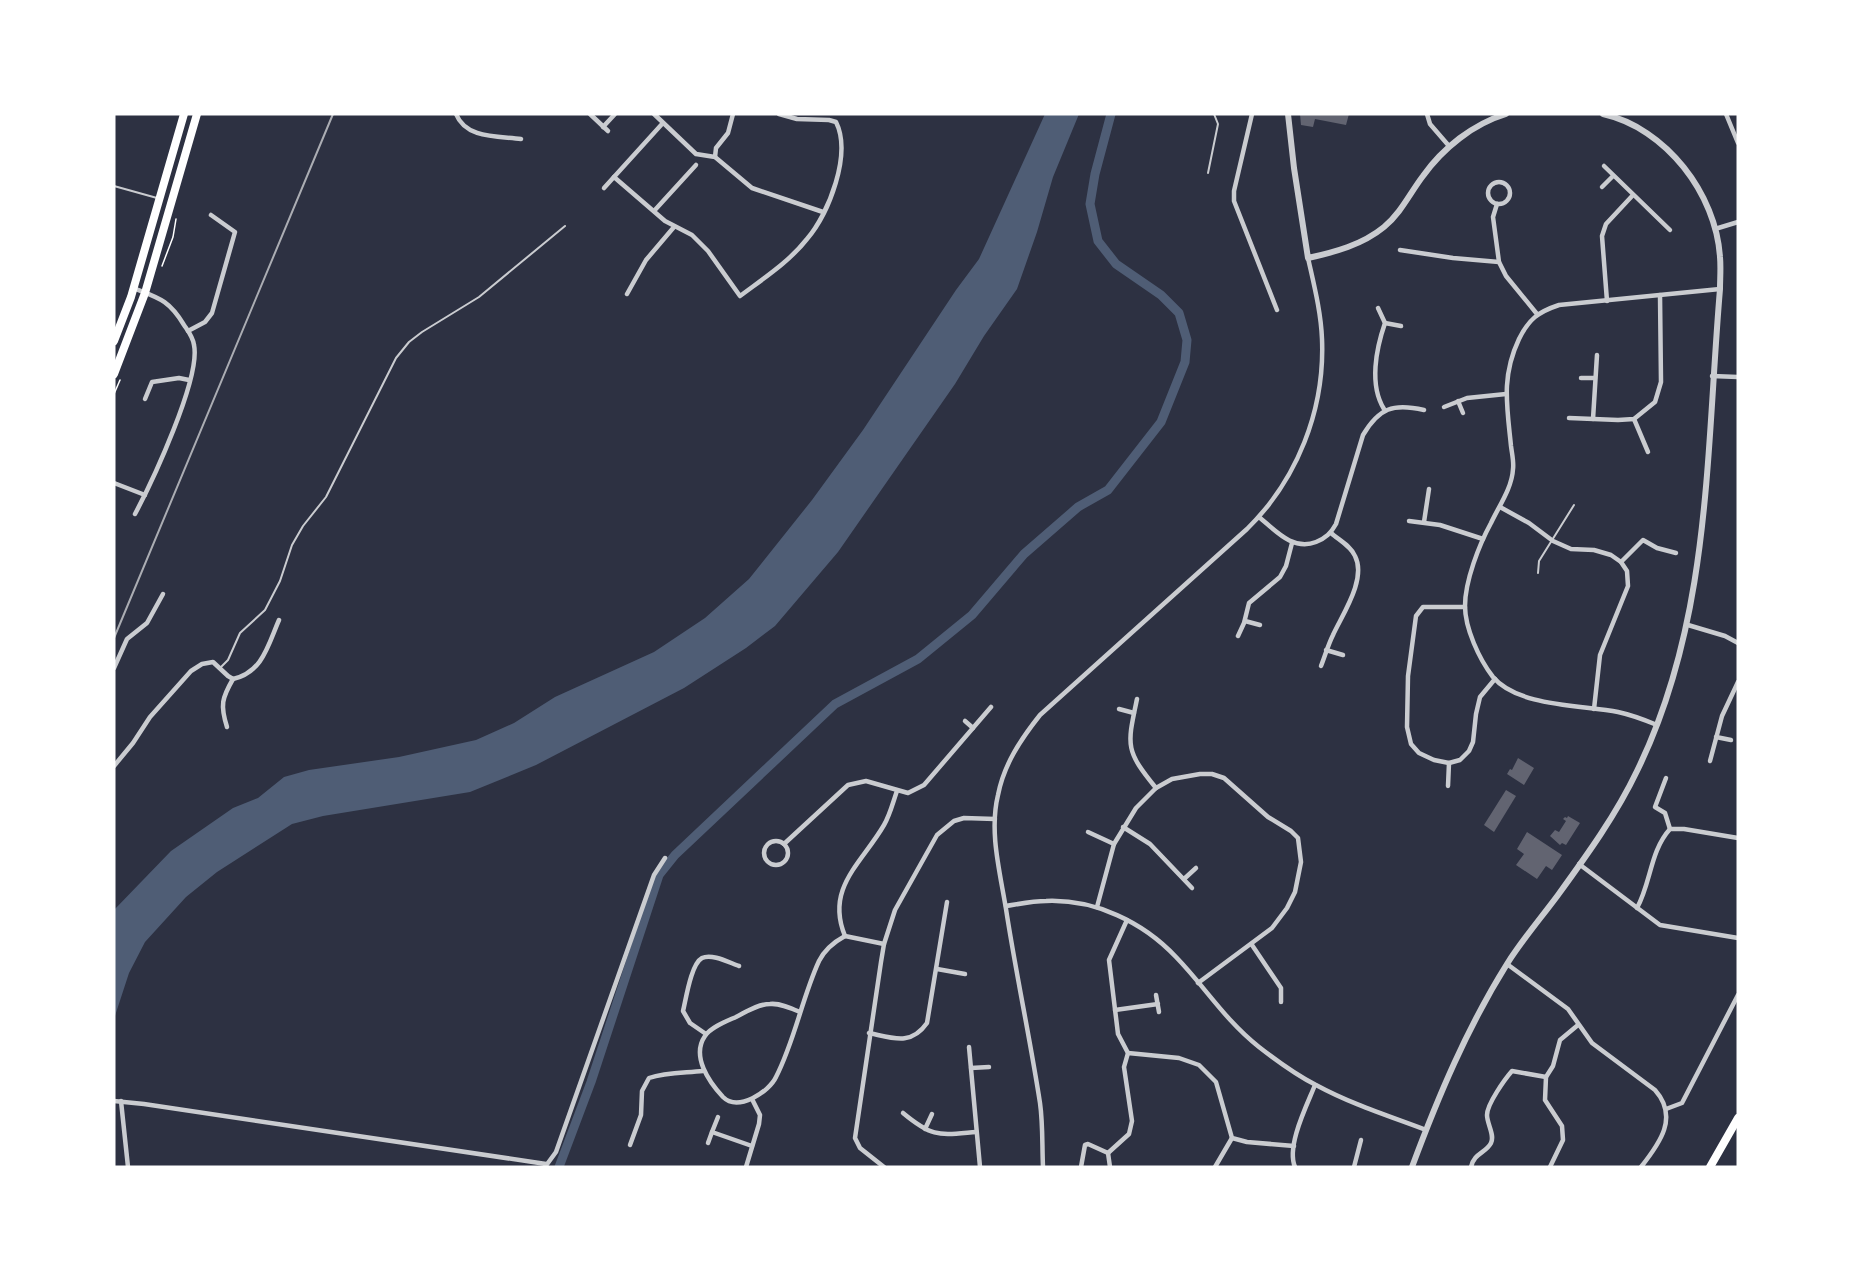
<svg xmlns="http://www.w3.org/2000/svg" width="1852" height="1281" font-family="Quicksand,sans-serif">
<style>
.water{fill:#4f5d75}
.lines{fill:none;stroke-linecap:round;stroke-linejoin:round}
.canal{stroke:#4f5d75;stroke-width:9}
.building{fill:#626471}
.path{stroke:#fff;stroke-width:1.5}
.service{stroke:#caccd0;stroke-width:2}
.minor{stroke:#caccd0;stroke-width:4.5}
.tertiary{stroke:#caccd0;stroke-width:6}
.primary{stroke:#fff;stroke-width:8}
.rail{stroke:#abadb3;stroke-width:2}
</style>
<rect width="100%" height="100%" fill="#2d3142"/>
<!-- water -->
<polygon class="water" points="1045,114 1079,114 1053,177 1037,232 1017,289 984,336 955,384 838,552 775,626 746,648 684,688 536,765 470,792 323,816 292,824 217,872 186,897 145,942 129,973 114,1019 114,910 171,851 233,808 258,798 284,777 309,770 399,757 476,740 514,723 555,697 654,652 705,618 749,579 812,500 863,430 956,290 979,259"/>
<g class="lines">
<!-- canal -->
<polyline class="canal" points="559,1167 591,1082 659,875 675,855 835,704 918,659 972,615 1024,554 1078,507 1108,490 1161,422 1185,362 1187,340 1179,313 1161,295 1116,264 1098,241 1090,204 1095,174 1111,114"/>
</g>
<!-- building -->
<g class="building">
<polygon points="1300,114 1349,114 1346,125 1315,119 1313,127 1301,125"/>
<polygon points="1518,758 1534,768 1524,785 1507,774 1510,769 1512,770"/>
<polygon points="1506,790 1516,796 1494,832 1484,825"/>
<polygon points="1568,816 1580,823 1566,845 1562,843 1560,845 1550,836 1555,830 1559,832 1566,821 1563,819 1565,817 1567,818"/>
<polygon points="1527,832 1562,855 1552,870 1546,866 1537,879 1516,865 1524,854 1517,849"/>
</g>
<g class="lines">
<!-- path -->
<g class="path">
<polyline points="162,266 173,237 176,219"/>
<polyline points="114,394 120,380"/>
</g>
<!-- service -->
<g class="service">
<polyline points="1208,173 1218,124 1214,114"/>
<polyline points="114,186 157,198"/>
<polyline points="1538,573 1539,561 1574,505"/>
<polyline points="220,668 228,660 240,633 265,610 280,581 292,545 303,526 326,497 396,358 409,342 422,332 479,297 565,226"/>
</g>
<!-- minor -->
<g class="minor">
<path d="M456,114C466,139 498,136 521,139"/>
<polyline points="590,114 608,131"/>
<polyline points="654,114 696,154 715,157 752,188 823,212"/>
<polyline points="1252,114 1234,191 1234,201 1277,310"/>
<polyline points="1427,114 1430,124 1449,146"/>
<polyline points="1726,114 1738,143"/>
<polyline points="603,127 615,114"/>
<polyline points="715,157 716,148 728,133 733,114"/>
<polyline points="1604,166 1670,230"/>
<path d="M614,177L665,221L692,235L708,251L740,296C764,278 789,262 807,239C829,213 852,154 836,122L829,120L797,119L779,114"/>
<circle cx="1499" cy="193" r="11"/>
<polyline points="1602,187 1613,176"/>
<polyline points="604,188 662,124"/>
<polyline points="1497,204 1493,217 1499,262 1506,276 1537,314"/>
<polyline points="654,211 696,165"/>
<polyline points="1715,229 1738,222"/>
<polyline points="1400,250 1453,258 1499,262"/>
<path d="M133,288C159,298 169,300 184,325C188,331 193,337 194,345C201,378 152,482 135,514"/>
<polyline points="627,294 646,260 674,227"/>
<polyline points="1607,301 1602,236 1606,224 1633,195"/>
<path d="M1378,308L1385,323C1376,349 1369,385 1384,409"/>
<polyline points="1385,323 1401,326"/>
<polyline points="188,331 205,322 212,313 235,232 211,215"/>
<polyline points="1712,376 1738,377"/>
<polyline points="1581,378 1595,378"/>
<polyline points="145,399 152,382 179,378 189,380"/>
<polyline points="1458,401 1463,413"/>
<polyline points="1444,407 1467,398 1506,394"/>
<polyline points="1569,418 1618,420 1634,419 1655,402 1661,382 1660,295"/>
<polyline points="1593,419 1597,355"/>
<polyline points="1634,419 1648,452"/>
<polyline points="114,483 145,495"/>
<polyline points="1500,507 1529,523 1553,541 1571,549 1594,550 1611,555 1621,562 1627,571 1628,586 1600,655 1594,709"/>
<path d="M1259,517C1276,531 1293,551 1316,542C1326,538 1331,533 1336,524L1363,435C1379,408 1393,403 1424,410"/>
<polyline points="1409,521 1440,525 1483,539"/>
<polyline points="1424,522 1429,489"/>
<polyline points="1621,562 1643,540 1657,548 1676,553"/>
<polyline points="1465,607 1423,607 1416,616 1408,676 1407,727 1411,744 1419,753 1434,760 1449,763 1460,760 1469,751 1473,742 1476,714 1480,697 1495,679"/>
<polyline points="1245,621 1260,625"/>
<polyline points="1688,625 1725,636 1738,643"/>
<polyline points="1238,636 1244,623 1249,603 1280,577 1286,566 1292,543"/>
<polyline points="1326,650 1343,655"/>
<path d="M1321,666C1325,656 1328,645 1333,635C1342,615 1367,579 1355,556C1351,546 1339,540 1331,533"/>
<polyline points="114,668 127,639 147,623 163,594"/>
<path d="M1137,699C1127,746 1125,750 1156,788"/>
<polyline points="1119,709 1134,713"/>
<polyline points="965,721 973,728"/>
<path d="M1657,725C1645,720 1632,715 1618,712C1583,705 1518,707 1493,677C1479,659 1465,628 1465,606C1465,581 1479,545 1491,523C1499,506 1512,488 1513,469C1514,462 1512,454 1511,446C1507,406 1501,377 1519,339C1529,319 1538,312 1559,305L1720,289"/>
<path d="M227,727C220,705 222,698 233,679"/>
<polyline points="1716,737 1731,740"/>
<polyline points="1710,761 1722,716 1738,682"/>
<path d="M114,766L133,743L150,717L191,671L202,664L213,662L228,676L233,679C263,672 268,645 279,620"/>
<polyline points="1666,778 1655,807 1665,813 1670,829"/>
<polyline points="1448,786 1449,763"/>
<polyline points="1123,827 1150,844 1192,888"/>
<polyline points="1088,832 1114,844"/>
<circle cx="776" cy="853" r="12"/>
<polyline points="784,844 848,785 866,781 908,793 924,785 991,707"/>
<polyline points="1579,864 1660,925 1738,938"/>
<polyline points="1184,879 1196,868"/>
<path d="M1006,906C1019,904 1033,901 1046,901C1095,899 1143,922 1176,957C1206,988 1224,1019 1259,1047C1277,1061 1296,1075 1316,1085C1351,1104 1389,1116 1426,1130"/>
<polyline points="1097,907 1114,844 1136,808 1156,788 1172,779 1200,774 1212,774 1224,778 1268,817 1291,831 1298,838 1301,862 1295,892 1287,908 1272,928 1198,983"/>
<path d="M1637,908C1651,883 1650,851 1670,829H1684L1738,838"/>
<path d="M845,936C825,888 862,863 884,825C890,815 893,802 897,791"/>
<polyline points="845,936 884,944"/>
<polyline points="1252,945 1281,988 1281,1002"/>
<path d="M1507,964L1568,1009L1592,1043L1655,1090C1679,1117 1660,1143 1641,1167"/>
<polyline points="937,969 965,974"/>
<polyline points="1156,995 1159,1012"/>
<polyline points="1115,1010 1158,1004"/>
<path d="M800,1012C791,1008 780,1003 770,1004C758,1004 746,1012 736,1017C727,1021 711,1027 705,1036C691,1056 709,1082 723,1097C738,1112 769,1092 776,1077C795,1040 802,998 819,961C825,949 834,942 845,936"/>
<path d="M869,1033C893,1038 911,1046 927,1023L947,902"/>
<path d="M706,1034L690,1023L683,1011C686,999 691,964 702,958C712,953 730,963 739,966"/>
<polyline points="969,1047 980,1167"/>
<polyline points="1128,1053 1179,1058 1199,1065 1216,1082 1232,1138 1247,1142 1294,1146"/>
<polyline points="971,1068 989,1067"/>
<polyline points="114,1101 144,1104 546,1164"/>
<polyline points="121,1101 128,1167"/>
<polyline points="1666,1109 1682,1103 1738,995"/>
<path d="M903,1113C933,1138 939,1135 976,1132"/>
<polyline points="718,1117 712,1132 752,1146"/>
<polyline points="925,1129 932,1114"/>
<polyline points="708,1143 712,1132"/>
<path d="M630,1145L641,1115L642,1091L649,1078C666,1072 685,1073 703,1071"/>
<polyline points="1108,1153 1129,1134 1132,1121 1124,1067 1128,1053 1118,1034 1109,960 1127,920"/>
<polyline points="1108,1153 1110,1167"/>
<polyline points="545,1167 556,1152 654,875 665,858"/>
<polyline points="746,1167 759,1124 760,1115 752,1099"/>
<polyline points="884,1167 860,1148 855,1138 881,962 884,944 895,910 937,835 954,821 964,818 995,819"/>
<path d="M1043,1167C1042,1146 1043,1124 1040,1103C1030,1038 1016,974 1006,909C1000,872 989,832 998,795C1004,764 1021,739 1040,715L1247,529C1297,480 1325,410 1322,339C1321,312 1314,285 1308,258"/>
<polyline points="1081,1167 1085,1145 1088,1144 1108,1153"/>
<polyline points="1215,1167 1232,1138"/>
<path d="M1295,1167C1286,1146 1307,1105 1315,1085"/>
<polyline points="1354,1167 1361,1140"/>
<path d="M1471,1167C1474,1153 1486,1153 1491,1143C1495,1135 1487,1124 1487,1115C1487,1104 1505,1079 1512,1071L1546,1077"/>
<polyline points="1550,1167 1563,1140 1562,1126 1545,1100 1546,1077 1553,1066 1560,1040 1578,1025"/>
</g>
<!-- tertiary -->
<g class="tertiary">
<path d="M1288,114L1294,168L1308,258C1335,252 1362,245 1384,227C1401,213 1410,193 1423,176C1443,148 1473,124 1506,114"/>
<path d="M1412,1167C1438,1097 1467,1028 1507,964C1522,940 1541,918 1558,895C1587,855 1616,815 1637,771C1711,620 1706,453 1720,289C1720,279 1721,268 1720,257C1716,194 1666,128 1603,114"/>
</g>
<!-- primary -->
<g class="primary">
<polyline points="114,341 131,297 184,114"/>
<polyline points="114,374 145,293 197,114"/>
<polyline points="1710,1167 1738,1118"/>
</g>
<!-- rail -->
<polyline class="rail" points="114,638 333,114"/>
</g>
<!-- border -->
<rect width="1852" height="1281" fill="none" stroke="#ffffff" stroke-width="231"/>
</svg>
